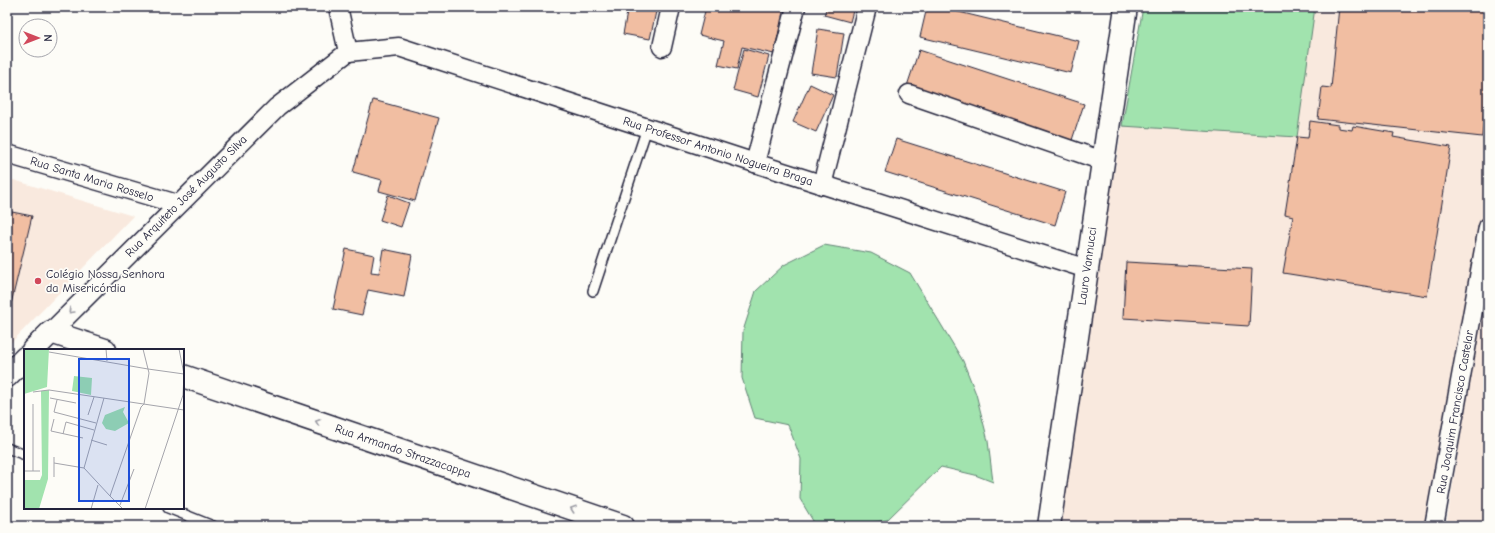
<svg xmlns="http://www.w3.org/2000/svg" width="1495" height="533" font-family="'Comic Neue',sans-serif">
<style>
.built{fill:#f9e9de}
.green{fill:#a1e3ae;stroke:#628274}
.building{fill:#f1bea2;stroke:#22223b}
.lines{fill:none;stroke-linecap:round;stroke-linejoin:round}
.lane-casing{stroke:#22223b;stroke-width:12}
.street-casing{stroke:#22223b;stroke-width:21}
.secondary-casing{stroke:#22223b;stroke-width:25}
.lane{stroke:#fdfcf7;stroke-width:9}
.street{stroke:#fdfcf7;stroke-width:18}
.secondary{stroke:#fdfcf7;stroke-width:22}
.oneway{stroke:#9a9aa2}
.poi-dot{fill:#d1495b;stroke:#fdfcf7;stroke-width:1.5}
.labels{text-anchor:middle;stroke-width:3.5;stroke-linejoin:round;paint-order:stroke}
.street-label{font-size:12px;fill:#22223b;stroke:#fdfcf7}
.poi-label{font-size:12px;fill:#22223b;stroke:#fdfcf7;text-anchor:start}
.inset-road{fill:none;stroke:#a5a5ac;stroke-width:1}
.view{fill:#1d4ed8;fill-opacity:0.15;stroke:#1d4ed8;stroke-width:2}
.inset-edge{fill:none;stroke:#22223b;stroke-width:2}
</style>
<rect width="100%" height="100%" fill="#fdfcf7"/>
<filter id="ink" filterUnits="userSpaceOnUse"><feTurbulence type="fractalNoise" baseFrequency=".025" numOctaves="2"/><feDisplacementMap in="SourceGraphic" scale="8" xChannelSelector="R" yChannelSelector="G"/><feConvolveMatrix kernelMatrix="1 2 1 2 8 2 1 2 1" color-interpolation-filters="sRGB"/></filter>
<g filter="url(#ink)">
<!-- built -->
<g class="built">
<polygon points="1143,7 1488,7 1488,279 1480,280 1434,526 1053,526"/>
<polygon points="7,178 133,216 7,347"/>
<polygon points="1488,306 1488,526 1446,526 1482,307"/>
</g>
<!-- green -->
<g class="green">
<polygon points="1143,7 1315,7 1297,137 1122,126"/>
<polygon points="824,245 871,253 910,273 963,361 976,394 988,441 993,482 975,475 941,467 887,520 854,526 816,526 800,499 801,459 788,425 755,418 742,378 743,331 756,291 784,265"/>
</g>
<!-- building -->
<g class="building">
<polygon points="628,7 657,7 650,39 623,34"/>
<polygon points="706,7 784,7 774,54 742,47 737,69 718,65 724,41 699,35"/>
<polygon points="827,7 854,7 850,22 824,15"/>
<polygon points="927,7 938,7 1079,41 1071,73 920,37"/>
<polygon points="1337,7 1488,7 1488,76 1482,137 1318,119 1322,87 1331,88 1339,7"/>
<polygon points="818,29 844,33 837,77 811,73"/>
<polygon points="744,49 769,56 758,97 733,90"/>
<polygon points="919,50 1084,104 1071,143 906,89"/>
<polygon points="810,84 833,95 816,132 793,122"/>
<polygon points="373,100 439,118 415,201 379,191 382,180 353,172"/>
<polygon points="1310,121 1338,125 1338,128 1352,130 1353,126 1394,133 1393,137 1451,147 1427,296 1283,273 1293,216 1285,214 1297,137 1308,138"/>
<polygon points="896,139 1065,192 1055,225 885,172"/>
<polygon points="388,195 409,203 401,227 380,220"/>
<polygon points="7,211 32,216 11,304 7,304"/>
<polygon points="346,249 374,255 371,272 379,273 383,249 412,255 404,297 368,290 362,315 333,309"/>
<polygon points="1126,262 1252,269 1249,326 1123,318"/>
</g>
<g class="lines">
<defs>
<g id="lane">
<polyline points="593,291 647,128"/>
<polyline points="7,448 25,455"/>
<polyline points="168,508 213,526"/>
</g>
<g id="street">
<polyline points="338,7 348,52"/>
<polyline points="662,47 671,7"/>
<polyline points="348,52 399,47 755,163 1087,269"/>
<polyline points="909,94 1103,161"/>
<polyline points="7,154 177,204"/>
<polyline points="755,163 796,7"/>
<polyline points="822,185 867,7"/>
<polyline points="51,332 277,107 348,52"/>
<polyline points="1434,526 1488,227"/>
</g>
<g id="secondary">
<polyline points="33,350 51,332 105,350"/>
<polyline points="7,376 25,358"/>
<polyline points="183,376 623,526"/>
<polyline points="1049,526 1126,7"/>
</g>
</defs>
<!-- lane casing -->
<use href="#lane" class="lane-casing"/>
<!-- street casing -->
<use href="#street" class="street-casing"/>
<!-- secondary casing -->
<use href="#secondary" class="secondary-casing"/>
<!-- lane -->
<use href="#lane" class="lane"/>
<!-- street -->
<use href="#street" class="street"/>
<!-- secondary -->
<use href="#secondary" class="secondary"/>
</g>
<!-- one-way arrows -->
<defs><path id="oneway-chevron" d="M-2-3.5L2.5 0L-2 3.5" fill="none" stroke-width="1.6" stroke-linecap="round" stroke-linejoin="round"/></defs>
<g class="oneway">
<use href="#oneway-chevron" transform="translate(71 311) rotate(135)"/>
<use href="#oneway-chevron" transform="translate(318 422) rotate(-161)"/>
<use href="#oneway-chevron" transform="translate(573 509) rotate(-161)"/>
</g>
</g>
<!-- markers -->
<circle class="poi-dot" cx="38" cy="281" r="4"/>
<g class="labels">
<!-- street labels -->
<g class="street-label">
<text transform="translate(718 151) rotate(18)" y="4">Rua Professor Antonio Nogueira Braga</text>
<text transform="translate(92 179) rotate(17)" y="4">Rua Santa Maria Rosselo</text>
<text transform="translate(186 196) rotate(-45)" y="4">Rua Arquiteto José Augusto Silva</text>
<text transform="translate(1087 266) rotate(-82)" y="4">Lauro Vannucci</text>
<text transform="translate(1455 412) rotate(-80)" y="4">Rua Joaquim Francisco Castelar</text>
<text transform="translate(403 451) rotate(19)" y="4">Rua Armando Strazzacappa</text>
</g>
<!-- poi labels -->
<g class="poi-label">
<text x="46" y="278">Colégio Nossa Senhora<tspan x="46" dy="14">da Misericórdia</tspan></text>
</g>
</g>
<!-- overview -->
<g transform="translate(24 349)">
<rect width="160" height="160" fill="#fdfcf7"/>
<path d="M0,0H25L23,38L0,45ZM50,27L68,29L67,46L48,42ZM25,41L24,130L15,160H0V131H16L18,126L17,42ZM101,58L99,63L105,74L91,82L82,80L78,74L81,66Z" fill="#a1e3ae"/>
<path class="inset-road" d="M82,0L83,12M25,3L124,20M124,20L160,25M9,43L25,41L160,61M26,49L52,54M33,51L30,63L72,74M64,66L70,48M30,70L27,82L59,89M39,85L42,73L70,81M67,91L83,96M30,108V128M30,114L60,119M60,119L80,49M60,119L86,147M0,122H16M9,122V55M96,156L110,120M67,160L74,136M99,160L86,147L117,58L120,55L125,24L119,0M121,160L159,46L160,25L155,0"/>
<path class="view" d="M55,10H105V152H55Z"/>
<rect width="160" height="160" class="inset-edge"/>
</g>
<!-- margin -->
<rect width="1495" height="533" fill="none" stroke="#fdfcf7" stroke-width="24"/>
<rect x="12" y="12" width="1471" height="509" fill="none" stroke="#22223b" stroke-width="1.5" filter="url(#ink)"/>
<!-- north arrow -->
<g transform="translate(38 38) rotate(90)"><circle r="19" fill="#fdfcf7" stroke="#a5a5ac"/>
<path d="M0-3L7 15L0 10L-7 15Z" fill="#d1495b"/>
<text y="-6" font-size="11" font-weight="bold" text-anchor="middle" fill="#22223b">N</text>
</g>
</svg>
